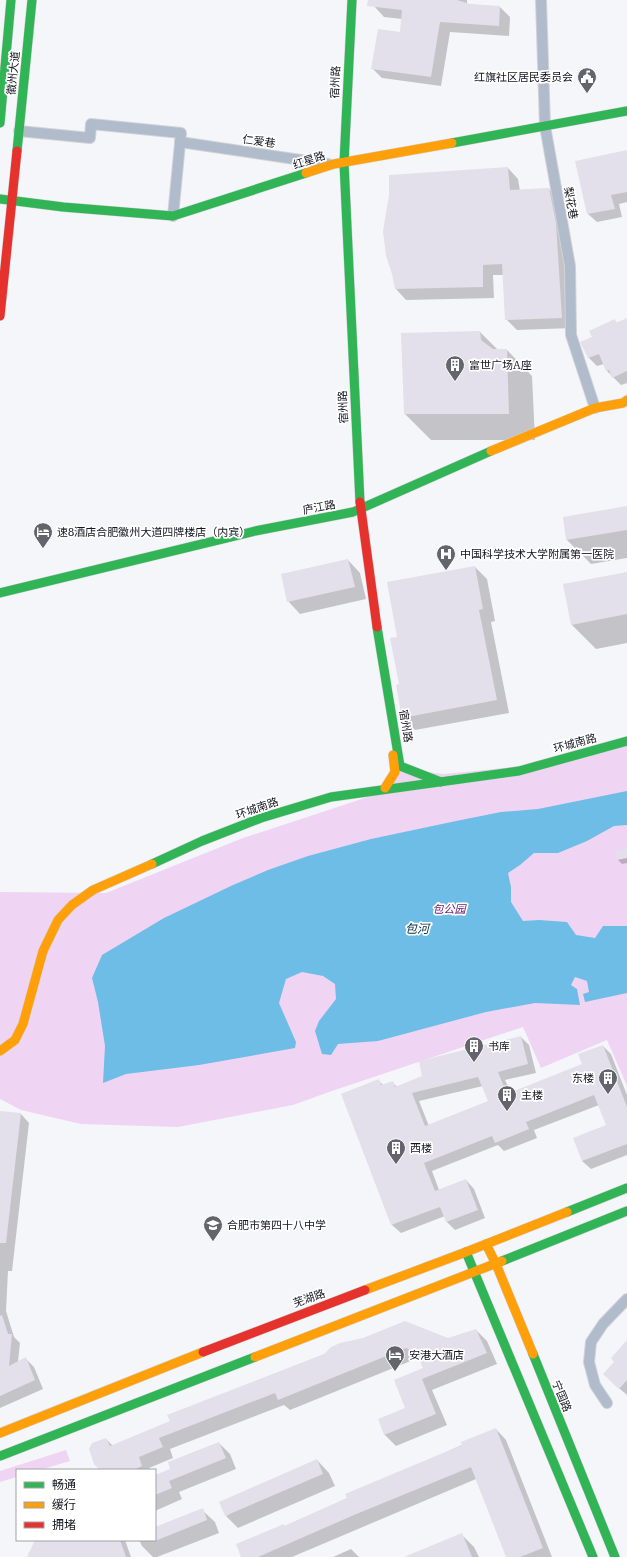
<svg xmlns="http://www.w3.org/2000/svg" width="627" height="1557" font-family="'Roboto Serif','Noto Sans SC',serif">
<style>
.green{fill:#f0d4f4}
.water{fill:#6ebde6}
.shadow{fill:#0003;fill-rule:evenodd}
.building{fill:#e3dfeb;fill-rule:evenodd}
.lines{fill:none;stroke-linecap:round;stroke-linejoin:round}
.street-casing{stroke:#d2d3d6;stroke-width:12}
.fast-casing{stroke:#d2d3d6;stroke-width:10}
.slow-casing{stroke:#d2d3d6;stroke-width:10}
.jam-casing{stroke:#d2d3d6;stroke-width:10}
.street{stroke:#b0bbcb;stroke-width:10}
.fast{stroke:#30b455;stroke-width:9}
.slow{stroke:#ff9f0a;stroke-width:9}
.jam{stroke:#e5322d;stroke-width:9}
.labels{text-anchor:middle;stroke-width:3.5;stroke-linejoin:round;paint-order:stroke}
.street-label{font-size:11px;fill:#14151f;stroke:#fff}
.poi-label{font-size:11px;fill:#14151f;stroke:#fff;text-anchor:start}
.park-label{font-size:11px;font-style:italic;fill:#6c1873;stroke:#fff}
.water-label{font-size:12px;font-style:italic;fill:#003047;stroke:#fff}
</style>
<rect width="100%" height="100%" fill="#f5f6fa"/>
<!-- green -->
<g class="green">
<polygon points="627,744 627,1086 607,1040 541,1068 523,1027 329,1092 293,1105 178,1127 81,1124 21,1110 0,1099 0,892 106,893 243,838 380,793 401,769 444,774 526,766"/>
<polygon points="66,1450 70,1461 40,1470 17,1470 17,1477 0,1482 0,1471"/>
</g>
<!-- water -->
<polygon class="water" points="627,791 627,825 614,826 587,841 558,853 534,853 520,865 508,873 511,887 511,902 523,921 539,920 567,922 576,935 595,938 603,926 627,926 627,993 585,1002 583,994 589,992 587,981 575,977 571,985 577,989 580,1005 535,1003 486,1012 378,1041 338,1044 331,1055 322,1054 315,1031 319,1021 336,999 335,984 323,976 302,972 286,979 279,1003 296,1042 295,1048 199,1065 126,1074 103,1083 105,1046 98,1002 92,978 102,955 164,918 233,885 268,870 308,856 371,839 456,821 501,812 538,809"/>
<!-- shadow -->
<g class="shadow">
<polygon points="374,0 467,0 467,4 500,7 510,17 509,36 450,32 441,86 382,78 372,68 401,33 402,19 384,17 374,6"/>
<polygon points="627,151 627,202 619,204 622,217 597,222 588,214 576,162"/>
<polygon points="508,168 518,179 520,191 549,189 560,200 573,328 517,330 506,319 504,275 493,275 494,298 406,300 396,289"/>
<polygon points="627,319 627,383 621,385 607,371 604,364 597,366 589,358 593,337 614,320 617,323"/>
<polygon points="480,332 498,350 507,350 532,376 535,440 431,440 405,414"/>
<polygon points="627,507 627,558 591,564 567,540 564,518"/>
<polygon points="348,560 360,573 366,599 300,614 288,601"/>
<polygon points="475,567 487,579 495,621 491,622 509,713 415,730 403,718 398,638"/>
<polygon points="627,573 627,643 596,649 572,625 564,585"/>
<polygon points="627,849 627,863 622,864 618,860 616,852"/>
<path d="M521,1037L529,1045L536,1073L505,1080L511,1093L583,1065L603,1046L611,1054L627,1095V1155L591,1169L582,1161L607,1126L599,1105L534,1130L537,1138L504,1151L498,1145L432,1171L439,1190L466,1180L474,1189L485,1218L455,1230L446,1221L445,1216L401,1233L392,1225L342,1094L378,1080L383,1085L392,1082L397,1087ZM483,1086L489,1102L429,1126L419,1101Z"/>
<polygon points="0,1112 21,1114 29,1123 12,1271 8,1271 6,1311 14,1337 20,1343 18,1362 25,1358 34,1367 43,1389 0,1408"/>
<polygon points="476,1330 487,1341 497,1364 432,1390 447,1425 396,1446 385,1435 379,1420 406,1408 424,1369 420,1359 418,1358 290,1410 284,1405 170,1449 173,1458 149,1468 150,1470 101,1470 106,1439 113,1446 325,1355 448,1339"/>
<polygon points="627,1342 627,1395 613,1383 616,1362"/>
<polygon points="496,1429 506,1440 552,1557 507,1557 476,1479 292,1557 242,1557 285,1527"/>
<polygon points="219,1443 230,1454 236,1469 179,1492 182,1499 155,1511 155,1476 172,1469"/>
<polygon points="317,1460 329,1473 335,1486 238,1528 226,1516"/>
<polygon points="202,1510 215,1522 219,1533 157,1557 153,1557 142,1546 139,1540 155,1540 155,1528"/>
<polygon points="462,1535 474,1547 479,1557 406,1557"/>
<polygon points="36,1540 125,1540 131,1557 29,1557"/>
<polygon points="351,1549 359,1557 333,1557"/>
</g>
<!-- building -->
<g class="building">
<polygon points="368,0 457,0 470,4 500,6 499,26 440,22 431,77 371,69 378,29 400,32 402,10 367,6"/>
<polygon points="627,150 627,192 611,195 615,209 587,214 575,161"/>
<polygon points="508,167 510,190 549,188 556,223 562,318 505,320 502,264 483,265 483,287 395,289 392,274 386,256 383,231 389,195 389,175"/>
<polygon points="627,318 627,371 612,378 609,370 606,371 599,354 588,358 580,342 592,337 589,331 615,319 616,323"/>
<polygon points="480,331 481,340 493,349 507,349 509,414 404,414 401,333"/>
<polygon points="627,506 627,530 566,540 563,517"/>
<polygon points="348,559 355,587 287,602 281,574"/>
<polygon points="475,566 483,609 479,610 497,700 402,718 396,685 399,684 390,638 397,637 387,582"/>
<polygon points="627,572 627,614 571,625 563,584"/>
<polygon points="627,848 627,858 617,860 615,851"/>
<path d="M521,1036L528,1064L498,1072L507,1094L582,1064L578,1054L603,1045L627,1107V1144L582,1161L573,1138L606,1125L594,1095L526,1122L529,1129L495,1143L492,1136L424,1163L435,1191L466,1179L478,1210L446,1222L440,1207L391,1225L341,1094L379,1079L381,1085L393,1081L395,1087L422,1076L419,1061ZM478,1077L488,1101L425,1126L412,1093Z"/>
<polygon points="0,1111 21,1113 6,1243 0,1243"/>
<polygon points="2,1315 8,1334 12,1334 9,1366 26,1357 35,1380 0,1396 0,1316"/>
<polygon points="405,1321 448,1338 476,1329 487,1353 422,1379 436,1414 384,1435 378,1419 405,1408 394,1380 423,1368 416,1352 406,1348 278,1400 275,1393 159,1438 163,1447 139,1457 142,1466 133,1470 100,1470 94,1464 89,1449 92,1443 106,1438 110,1446 170,1421 167,1415 324,1354 331,1347 340,1343 363,1338"/>
<polygon points="627,1340 627,1380 619,1389 603,1374 614,1362 611,1358"/>
<polygon points="496,1428 543,1548 520,1557 506,1557 471,1467 354,1515 258,1557 241,1557 236,1544 284,1524 284,1526 347,1498 345,1494 462,1445 461,1442"/>
<polygon points="219,1442 226,1458 169,1481 172,1488 155,1495 155,1475 170,1469 168,1462"/>
<polygon points="317,1459 323,1474 225,1516 219,1502"/>
<polygon points="203,1508 207,1520 155,1541 155,1527"/>
<polygon points="462,1533 472,1557 404,1557"/>
<polygon points="35,1540 120,1540 126,1557 27,1557"/>
</g>
<g class="lines">
<defs>
<g id="street">
<polyline points="541,0 545,126 570,266 571,335 595,408"/>
<polyline points="19,131 90,138 91,124 181,133 173,216"/>
<polyline points="180,142 328,164"/>
<polyline points="607,1403 595,1385 589,1362 591,1342 603,1324 627,1299"/>
</g>
<g id="fast">
<polyline points="352,0 344,163 360,502"/>
<polyline points="0,123 11,0"/>
<polyline points="452,143 627,111"/>
<polyline points="17,151 32,0"/>
<polyline points="0,199 63,207 173,216 306,173"/>
<polyline points="0,593 255,531 353,512 491,451"/>
<polyline points="377,627 400,766 441,782"/>
<polyline points="152,864 202,841 261,818 331,797 519,771 627,741"/>
<polyline points="567,1212 627,1188"/>
<polyline points="466,1252 593,1557"/>
<polyline points="502,1261 627,1211"/>
<polyline points="533,1354 615,1557"/>
<polyline points="0,1456 255,1357"/>
</g>
<g id="slow">
<polyline points="306,173 334,164 452,143"/>
<polyline points="491,451 595,408 623,403 627,400"/>
<polyline points="385,788 395,772 393,755"/>
<polyline points="0,1051 15,1040 23,1024 43,951 58,920 72,905 93,890 152,864"/>
<polyline points="486,1244 496,1264 533,1354"/>
<polyline points="365,1290 466,1252 567,1212"/>
<polyline points="255,1357 502,1261"/>
<polyline points="0,1433 203,1352"/>
</g>
<g id="jam">
<polyline points="0,316 17,151"/>
<polyline points="360,502 377,627"/>
<polyline points="203,1352 365,1290"/>
</g>
</defs>
<!-- street casing -->
<use href="#street" class="street-casing"/>
<!-- fast casing -->
<use href="#fast" class="fast-casing"/>
<!-- slow casing -->
<use href="#slow" class="slow-casing"/>
<!-- jam casing -->
<use href="#jam" class="jam-casing"/>
<!-- street -->
<use href="#street" class="street"/>
<!-- fast -->
<use href="#fast" class="fast"/>
<!-- slow -->
<use href="#slow" class="slow"/>
<!-- jam -->
<use href="#jam" class="jam"/>
</g>
<!-- icons -->
<defs>
<symbol id="civic-pin" viewBox="-11 -11 22 30"><path d="M0 17L-7.5 6A9.5 9.5 0 1 1 7.5 6Z" fill="#63646c" stroke="#fff"/><path d="M-.6-6.5H3V-4.5H.6V-3L4-1V1h2V6H-6V1h2V-1L-.6-3ZM-1.2 2.5V6h2.4V2.5Z" fill="#fff"/></symbol>
<symbol id="building-pin" viewBox="-11 -11 22 30"><path d="M0 17L-7.5 6A9.5 9.5 0 1 1 7.5 6Z" fill="#63646c" stroke="#fff"/><path d="M-4-6H4V6H1V3H-1V6H-4ZM-2.5-4.3h1.7v1.8h-1.7ZM.8-4.3h1.7v1.8H.8ZM-2.5-1h1.7V.8h-1.7ZM.8-1h1.7V.8H.8Z" fill="#fff"/></symbol>
<symbol id="hotel-pin" viewBox="-11 -11 22 30"><path d="M0 17L-7.5 6A9.5 9.5 0 1 1 7.5 6Z" fill="#63646c" stroke="#fff"/><path d="M-6-4.5h1.5V1H6V5H4.5V3h-9V5H-6ZM-4 0a1.8 1.8 0 1 1 3.6 0ZM.5 0V-2.5h3Q6-2.5 6 0Z" fill="#fff"/></symbol>
<symbol id="hospital-pin" viewBox="-11 -11 22 30"><path d="M0 17L-7.5 6A9.5 9.5 0 1 1 7.5 6Z" fill="#63646c" stroke="#fff"/><path d="M-5-5h3v3.5h4V-5h3V5h-3V1.5h-4V5h-3Z" fill="#fff"/></symbol>
<symbol id="school-pin" viewBox="-11 -11 22 30"><path d="M0 17L-7.5 6A9.5 9.5 0 1 1 7.5 6Z" fill="#63646c" stroke="#fff"/><path d="M0-5L7-2L0 1L-7-2ZM-4 1L0 2.5L4 1V4Q0 6-4 4Z" fill="#fff"/></symbol>
</defs>
<g fill-rule="evenodd">
<use href="#civic-pin" x="576" y="66" width="22" height="30"/>
<use href="#building-pin" x="444" y="354" width="22" height="30"/>
<use href="#hotel-pin" x="32" y="521" width="22" height="30"/>
<use href="#hospital-pin" x="435" y="543" width="22" height="30"/>
<use href="#building-pin" x="463" y="1035" width="22" height="30"/>
<use href="#building-pin" x="597" y="1067" width="22" height="30"/>
<use href="#building-pin" x="496" y="1084" width="22" height="30"/>
<use href="#building-pin" x="385" y="1137" width="22" height="30"/>
<use href="#school-pin" x="202" y="1214" width="22" height="30"/>
<use href="#hotel-pin" x="384" y="1344" width="22" height="30"/>
</g>
<g class="labels">
<!-- street labels -->
<g class="street-label">
<text transform="translate(13 73) rotate(-84)" y="4">徽州大道</text>
<text transform="translate(335 82) rotate(-87)" y="4">宿州路</text>
<text transform="translate(259 141) rotate(8)" y="4">仁爱巷</text>
<text transform="translate(309 160) rotate(-18)" y="4">红星路</text>
<text transform="translate(571 203) rotate(80)" y="4">梨花巷</text>
<text transform="translate(343 407) rotate(-93)" y="4">宿州路</text>
<text transform="translate(319 507) rotate(-11)" y="4">庐江路</text>
<text transform="translate(406 726) rotate(81)" y="4">宿州路</text>
<text transform="translate(575 743) rotate(-15)" y="4">环城南路</text>
<text transform="translate(257 808) rotate(-19)" y="4">环城南路</text>
<text transform="translate(309 1298) rotate(-19)" y="4">芜湖路</text>
<text transform="translate(562 1396) rotate(68)" y="4">宁国路</text>
</g>
<!-- poi labels -->
<g class="poi-label">
<text x="573" y="81" text-anchor="end">红旗社区居民委员会</text>
<text x="469" y="369">富世广场A座</text>
<text x="57" y="536">速8酒店合肥徽州大道四牌楼店（内宾）</text>
<text x="460" y="558">中国科学技术大学附属第一医院</text>
<text x="488" y="1050">书库</text>
<text x="594" y="1082" text-anchor="end">东楼</text>
<text x="521" y="1099">主楼</text>
<text x="410" y="1152">西楼</text>
<text x="227" y="1229">合肥市第四十八中学</text>
<text x="409" y="1359">安港大酒店</text>
</g>
<!-- park labels -->
<g class="park-label">
<text x="449" y="913">包公园</text>
</g>
<!-- water labels -->
<g class="water-label">
<text x="417" y="933">包河</text>
</g>
</g>
<!-- legend -->
<rect x="16" y="1469" width="140" height="72" fill="#ffffff" stroke="#a1a1a5"/>
<rect x="24" y="1482" width="20" height="6" fill="#30b455" stroke="#a1a1a5"/>
<text x="52" y="1489" font-size="12" fill="#14151f">畅通</text>
<rect x="24" y="1502" width="20" height="6" fill="#ff9f0a" stroke="#a1a1a5"/>
<text x="52" y="1509" font-size="12" fill="#14151f">缓行</text>
<rect x="24" y="1522" width="20" height="6" fill="#e5322d" stroke="#a1a1a5"/>
<text x="52" y="1529" font-size="12" fill="#14151f">拥堵</text>
</svg>
